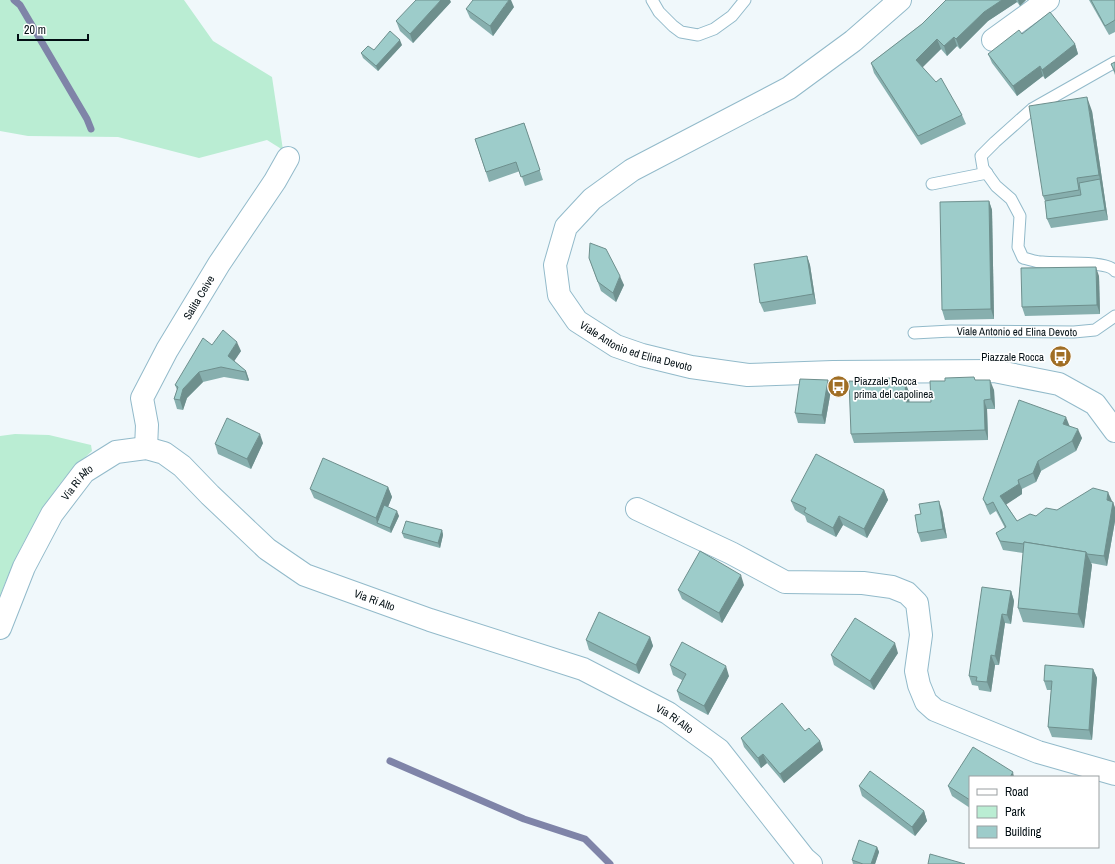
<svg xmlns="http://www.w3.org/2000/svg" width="1115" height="864" font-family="'Archivo Narrow',sans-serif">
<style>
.green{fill:#baedd3}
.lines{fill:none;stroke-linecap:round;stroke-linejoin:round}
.stream{stroke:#7f84a8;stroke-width:7}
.service-casing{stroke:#92baca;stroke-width:13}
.minor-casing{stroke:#92baca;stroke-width:24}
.tertiary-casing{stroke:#92baca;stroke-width:24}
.service{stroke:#fff;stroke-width:11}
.minor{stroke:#fff;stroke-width:22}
.tertiary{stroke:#fff;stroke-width:22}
.wall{fill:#87afae}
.shaded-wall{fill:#6e8f8d}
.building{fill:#9dccca;stroke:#6e8f8d}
.labels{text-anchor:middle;stroke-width:3.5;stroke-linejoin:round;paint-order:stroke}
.street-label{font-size:11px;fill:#020e13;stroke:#fff}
.poi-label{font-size:11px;fill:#020e13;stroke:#fff;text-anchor:end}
</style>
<rect width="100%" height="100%" fill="#f0f8fb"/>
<!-- green -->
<g class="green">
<polygon points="0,0 184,0 213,41 272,77 283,150 267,140 199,158 118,137 28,136 0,131"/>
<path d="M15,434L49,435L91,445L92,451C84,458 75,466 68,474C40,507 15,556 0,596V436Z"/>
</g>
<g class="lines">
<!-- stream -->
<g class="stream">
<polyline points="14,0 20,5 87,119 91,129"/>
<polyline points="390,761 524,819 585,839 610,864"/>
</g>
<defs>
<g id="service">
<polyline points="652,0 659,12 673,26 681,32 698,35 714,29 732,16 745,0"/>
<path d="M1115,62L1032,109L995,142L981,156L983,168L996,186L1011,199L1020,216L1018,247L1023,258C1029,259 1035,262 1042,262C1056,264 1107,260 1115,271"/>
<polyline points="932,184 987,173"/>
<path id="s1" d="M914,333L951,331L1074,332L1095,330L1115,316"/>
</g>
<g id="minor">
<polyline points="993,40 1048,0"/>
<path id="s2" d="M146,448L147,425L142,398L167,350L219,264L275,181L288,158"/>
<polyline points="637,509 731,553 785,582 863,583 892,587 907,593 917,603 921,635 916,671 919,685 926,702 935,710 1038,752 1115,774"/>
</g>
<g id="tertiary">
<path id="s3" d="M900,0L853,41L789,88L632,170L592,199L566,227L555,265L559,295L577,321L616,346L642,355L691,367L748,375L833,372L994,371L1059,384L1095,404L1115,431"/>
<path id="s4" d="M0,628L24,567L52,514L84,472L116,452L146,448L164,453L182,466L210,495L267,549L305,575L430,620L583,669L668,713L719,750L804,858L811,864"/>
</g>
</defs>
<!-- service casing -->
<use href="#service" class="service-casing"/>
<!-- minor casing -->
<use href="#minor" class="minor-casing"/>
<!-- tertiary casing -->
<use href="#tertiary" class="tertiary-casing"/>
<!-- service -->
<use href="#service" class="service"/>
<!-- minor -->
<use href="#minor" class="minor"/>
<!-- tertiary -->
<use href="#tertiary" class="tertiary"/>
</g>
<!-- wall -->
<g class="wall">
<polygon points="946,0 1026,0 1020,6 1017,2 988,21 960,49 957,46 947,56 941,49 922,67 962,115 966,124 921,145 874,73 871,63 922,24"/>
<polygon points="1089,0 1115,0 1115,32 1109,35"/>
<polygon points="451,2 413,43 400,31 396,21"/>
<polygon points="514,7 493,36 470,18 466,9"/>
<polygon points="1022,34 1075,44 1078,54 1045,79 1043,76 1017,96 992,63 988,54"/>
<polygon points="402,45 378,71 363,58 361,53"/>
<polygon points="1115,62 1115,75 1111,64"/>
<polygon points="1092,111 1108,220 1051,228 1047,219 1045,201 1043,196"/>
<polygon points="524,123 543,180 525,186 520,171 489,182 475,139"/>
<polygon points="989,201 992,210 994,319 945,320 942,310"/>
<polygon points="807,256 810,265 816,304 764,312 760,303"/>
<polygon points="589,258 624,285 616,302 601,291"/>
<polygon points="1099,276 1100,314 1025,316 1022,307"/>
<polygon points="212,345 241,351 234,361 246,371 249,380 248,381 224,377 203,382 187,398 183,410 177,409 174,399 177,390 175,385"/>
<polygon points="828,380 831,390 825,424 798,423 795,413"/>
<polygon points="976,380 994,390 995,409 987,409 988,440 854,443 851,434 893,382 905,382 909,392 909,402 931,402"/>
<polygon points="1069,426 1082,438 1076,451 1041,471 1036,482 1022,489 1022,494 1006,504 1017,521 1057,510 1112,501 1112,502 1113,502 1115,508 1115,521 1107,566 1091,563 1092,565 1084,628 1023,622 1018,608 1023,553 1003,550 996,533 1005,528 996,511 990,515 987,509 983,499"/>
<polygon points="263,443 251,469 218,454 215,444"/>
<polygon points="388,487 392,497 388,507 399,516 391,533 314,498 310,489"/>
<polygon points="884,490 888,500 867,538 843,525 836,537 807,522 805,516 795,510 791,501"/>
<polygon points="942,510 947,538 921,542 918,533 921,514"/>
<polygon points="442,530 443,535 440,548 404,538 402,533"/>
<polygon points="744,585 722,623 682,599 678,590"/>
<polygon points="1011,591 1014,601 1011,624 1005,623 999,665 995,665 991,692 979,690 978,686 972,685 969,676"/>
<polygon points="650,637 653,646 639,674 589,650 586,640"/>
<polygon points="898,653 874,690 834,665 831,655"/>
<polygon points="670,665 729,676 708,715 680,700 677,691 682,680 673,675"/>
<polygon points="1093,669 1097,678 1092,740 1052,737 1048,727 1051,690 1047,690 1044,681"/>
<polygon points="805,731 820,741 823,750 784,783 767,763 761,768 744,747 741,738"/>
<polygon points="970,777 970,808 952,796 948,786"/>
<polygon points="859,786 924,811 927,821 915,836 862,796"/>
<polygon points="877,847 879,852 875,864 853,864 852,860"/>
</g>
<!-- shaded-wall -->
<g class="shaded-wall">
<polygon points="441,0 450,0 451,2 413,43 410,34"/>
<polygon points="509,0 511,0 514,7 493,36 490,26"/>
<polygon points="1002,0 1016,0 1017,2 988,21 960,49 956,39 984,12"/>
<polygon points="1018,0 1026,0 1020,6"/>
<polygon points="954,37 957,46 947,56 944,46"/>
<polygon points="937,39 941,49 920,70 916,60"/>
<polygon points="400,40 402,45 378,71 376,66"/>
<polygon points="1075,44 1078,54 1045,79 1042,70"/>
<polygon points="1040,66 1043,76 1017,96 1013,86"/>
<polygon points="1087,97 1092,111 1108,220 1105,210 1100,179 1099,175"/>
<polygon points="989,201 992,210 994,319 991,309"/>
<polygon points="807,256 810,265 816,304 813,294"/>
<polygon points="1096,267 1099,276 1100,314 1097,305"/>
<polygon points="620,276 624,285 616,302 613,293"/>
<polygon points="237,342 241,351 231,366 228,356"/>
<polygon points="246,371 249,380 248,381 245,372"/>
<polygon points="199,372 203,382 187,398 183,410 180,400 183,389"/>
<polygon points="828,380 831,390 825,424 822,415"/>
<polygon points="990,380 994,390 995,409 991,399"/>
<polygon points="905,382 909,392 910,412 906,402"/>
<polygon points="984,400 987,409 988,440 985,430"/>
<polygon points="1066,417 1070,427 1063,424"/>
<polygon points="1078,429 1082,438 1076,451 1072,441"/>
<polygon points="260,434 263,443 251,469 247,459"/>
<polygon points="1038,461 1041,471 1036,482 1033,473"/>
<polygon points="1018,480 1022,489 1022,494 1004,506 1000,496"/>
<polygon points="388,487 392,497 381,524 377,523 376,518"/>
<polygon points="884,490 888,500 867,538 864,529"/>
<polygon points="1108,492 1112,501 1110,510 1107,500"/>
<polygon points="939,501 942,510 947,538 943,529"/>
<polygon points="1113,502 1115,508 1115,521 1107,566 1104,556"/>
<polygon points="397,511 399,516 391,533 390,528"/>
<polygon points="839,516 843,525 836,537 833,528"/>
<polygon points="442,530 443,535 440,548 438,543"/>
<polygon points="1086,552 1092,565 1084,628 1078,614"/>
<polygon points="741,575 744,585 722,623 719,613"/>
<polygon points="1011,591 1014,601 1011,624 1007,615"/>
<polygon points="1002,614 1005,623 999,665 995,656"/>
<polygon points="650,637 653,646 639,674 636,665"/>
<polygon points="895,643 898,653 874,690 870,681"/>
<polygon points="991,655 995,665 991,692 987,682"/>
<polygon points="726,666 729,676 708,715 704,706"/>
<polygon points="1093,669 1097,678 1092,740 1089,730"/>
<polygon points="820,741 823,750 784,783 780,774"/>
<polygon points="763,754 767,763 761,768 758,758"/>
<polygon points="1013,772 1014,777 1010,777"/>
<polygon points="924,811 927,821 915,836 912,827"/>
<polygon points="877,847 879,852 875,864 871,864"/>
</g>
<!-- building -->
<g class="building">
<polygon points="416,0 441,0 410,34 396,21"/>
<polygon points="473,0 509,0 490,26 466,9"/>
<polygon points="946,0 1002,0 984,12 956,39 954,37 944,46 937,39 916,60 936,82 941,78 962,115 918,136 871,63 922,24"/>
<polygon points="1091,0 1115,0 1115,20 1105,26"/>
<polygon points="1050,12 1075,44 1042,70 1040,66 1013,86 988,54 1019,30 1022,34"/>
<polygon points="390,31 400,40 376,66 361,53 368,46 374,50"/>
<polygon points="1115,62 1115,72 1111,64"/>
<polygon points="1087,97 1099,175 1077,178 1079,190 1043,196 1029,106"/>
<polygon points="524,123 540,170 521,177 516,162 486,172 475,139"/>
<polygon points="1100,179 1105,210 1047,219 1045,201 1081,195 1079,183"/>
<polygon points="989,201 991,309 942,310 940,202"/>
<polygon points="590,243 606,249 620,276 613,293 598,282 589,258"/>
<polygon points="807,256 813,294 760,303 754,264"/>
<polygon points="1096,267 1097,305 1022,307 1021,268"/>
<polygon points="223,330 237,342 228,356 246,371 245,372 221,367 199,372 183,389 180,400 174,399 178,387 175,385 203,338 212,345"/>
<polygon points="974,377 975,380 990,380 991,399 984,400 985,430 851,434 849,381 867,382 867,379 892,378 892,382 905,382 906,402 931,402 930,381 945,381 945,378"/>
<polygon points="800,379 828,380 822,415 795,413"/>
<polygon points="1019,400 1066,417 1063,424 1078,429 1072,441 1038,461 1033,473 1018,480 1019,484 1000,496 1017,521 1030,514 1036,516 1046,508 1057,510 1093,488 1108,492 1107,500 1113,502 1104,556 1087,554 1086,552 1024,542 1024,544 1000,541 996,533 1006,527 993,502 987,505 983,499"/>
<polygon points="227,418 260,434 247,459 215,444"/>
<polygon points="816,454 884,490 864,529 839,516 833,528 804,512 806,508 791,501"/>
<polygon points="323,458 388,487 376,518 310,489"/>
<polygon points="939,501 943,529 918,533 915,515 921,514 919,504"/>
<polygon points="384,505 397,511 390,528 377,523"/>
<polygon points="406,521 442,530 438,543 402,533"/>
<polygon points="1024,542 1086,552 1078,614 1018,608"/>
<polygon points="700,551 741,575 719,613 678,590"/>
<polygon points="982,587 1011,591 1007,615 1002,614 995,656 991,655 987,682 976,681 977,677 969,676"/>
<polygon points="599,612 650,637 636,665 586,640"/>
<polygon points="855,618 895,643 870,681 831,655"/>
<polygon points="682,642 726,666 704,706 677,691 686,674 670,665"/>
<polygon points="1045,665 1093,669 1089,730 1048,727 1052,681 1044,681"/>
<polygon points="782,703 805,731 809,728 820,741 780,774 763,754 758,758 741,738"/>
<polygon points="973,747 1013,772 1010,777 970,777 970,800 948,786"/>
<polygon points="870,771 924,811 912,827 859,786"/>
<polygon points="859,840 877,847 871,864 863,864 852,860"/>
<polygon points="930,854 965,864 928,864"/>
</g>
<!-- icons -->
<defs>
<symbol id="bus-disc" viewBox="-11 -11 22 22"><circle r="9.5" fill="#a06e24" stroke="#fff"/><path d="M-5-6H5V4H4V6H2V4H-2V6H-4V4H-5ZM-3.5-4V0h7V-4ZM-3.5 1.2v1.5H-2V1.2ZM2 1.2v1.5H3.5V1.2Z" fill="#fff"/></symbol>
</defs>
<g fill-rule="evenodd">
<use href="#bus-disc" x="1048" y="344" width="25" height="25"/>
<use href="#bus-disc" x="826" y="374" width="25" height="25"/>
</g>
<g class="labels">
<!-- street labels -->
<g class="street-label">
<text dy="4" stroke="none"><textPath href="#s2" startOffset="166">Salita Ceive</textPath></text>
<text dy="4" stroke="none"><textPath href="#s1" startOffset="103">Viale Antonio ed Elina Devoto</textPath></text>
<text dy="4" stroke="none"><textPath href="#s3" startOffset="573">Viale Antonio ed Elina Devoto</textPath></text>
<text dy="4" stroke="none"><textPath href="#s4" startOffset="166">Via Ri Alto</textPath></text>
<text dy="4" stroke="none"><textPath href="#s4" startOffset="526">Via Ri Alto</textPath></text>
<text dy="4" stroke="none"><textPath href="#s4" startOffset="850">Via Ri Alto</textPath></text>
</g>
<!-- poi labels -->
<g class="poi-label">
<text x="1044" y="361">Piazzale Rocca</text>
<text x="854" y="385" text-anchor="start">Piazzale Rocca<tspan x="854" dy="13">prima del capolinea</tspan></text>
</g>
</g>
<!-- legend -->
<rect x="969" y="776" width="130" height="72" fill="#ffffff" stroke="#9a9fa1"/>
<rect x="977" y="789" width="20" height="6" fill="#ffffff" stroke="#9a9fa1"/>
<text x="1005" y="796" font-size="12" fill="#020e13">Road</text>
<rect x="977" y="806" width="20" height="12" fill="#baedd3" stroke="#9a9fa1"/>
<text x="1005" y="816" font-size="12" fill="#020e13">Park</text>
<rect x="977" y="826" width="20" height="12" fill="#9dccca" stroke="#9a9fa1"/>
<text x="1005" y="836" font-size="12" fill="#020e13">Building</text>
<!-- scale -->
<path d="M18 34v6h70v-6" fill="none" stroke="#020e13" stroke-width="2"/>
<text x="24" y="34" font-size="12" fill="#020e13" stroke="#ffffff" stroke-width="3" paint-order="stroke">20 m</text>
</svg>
